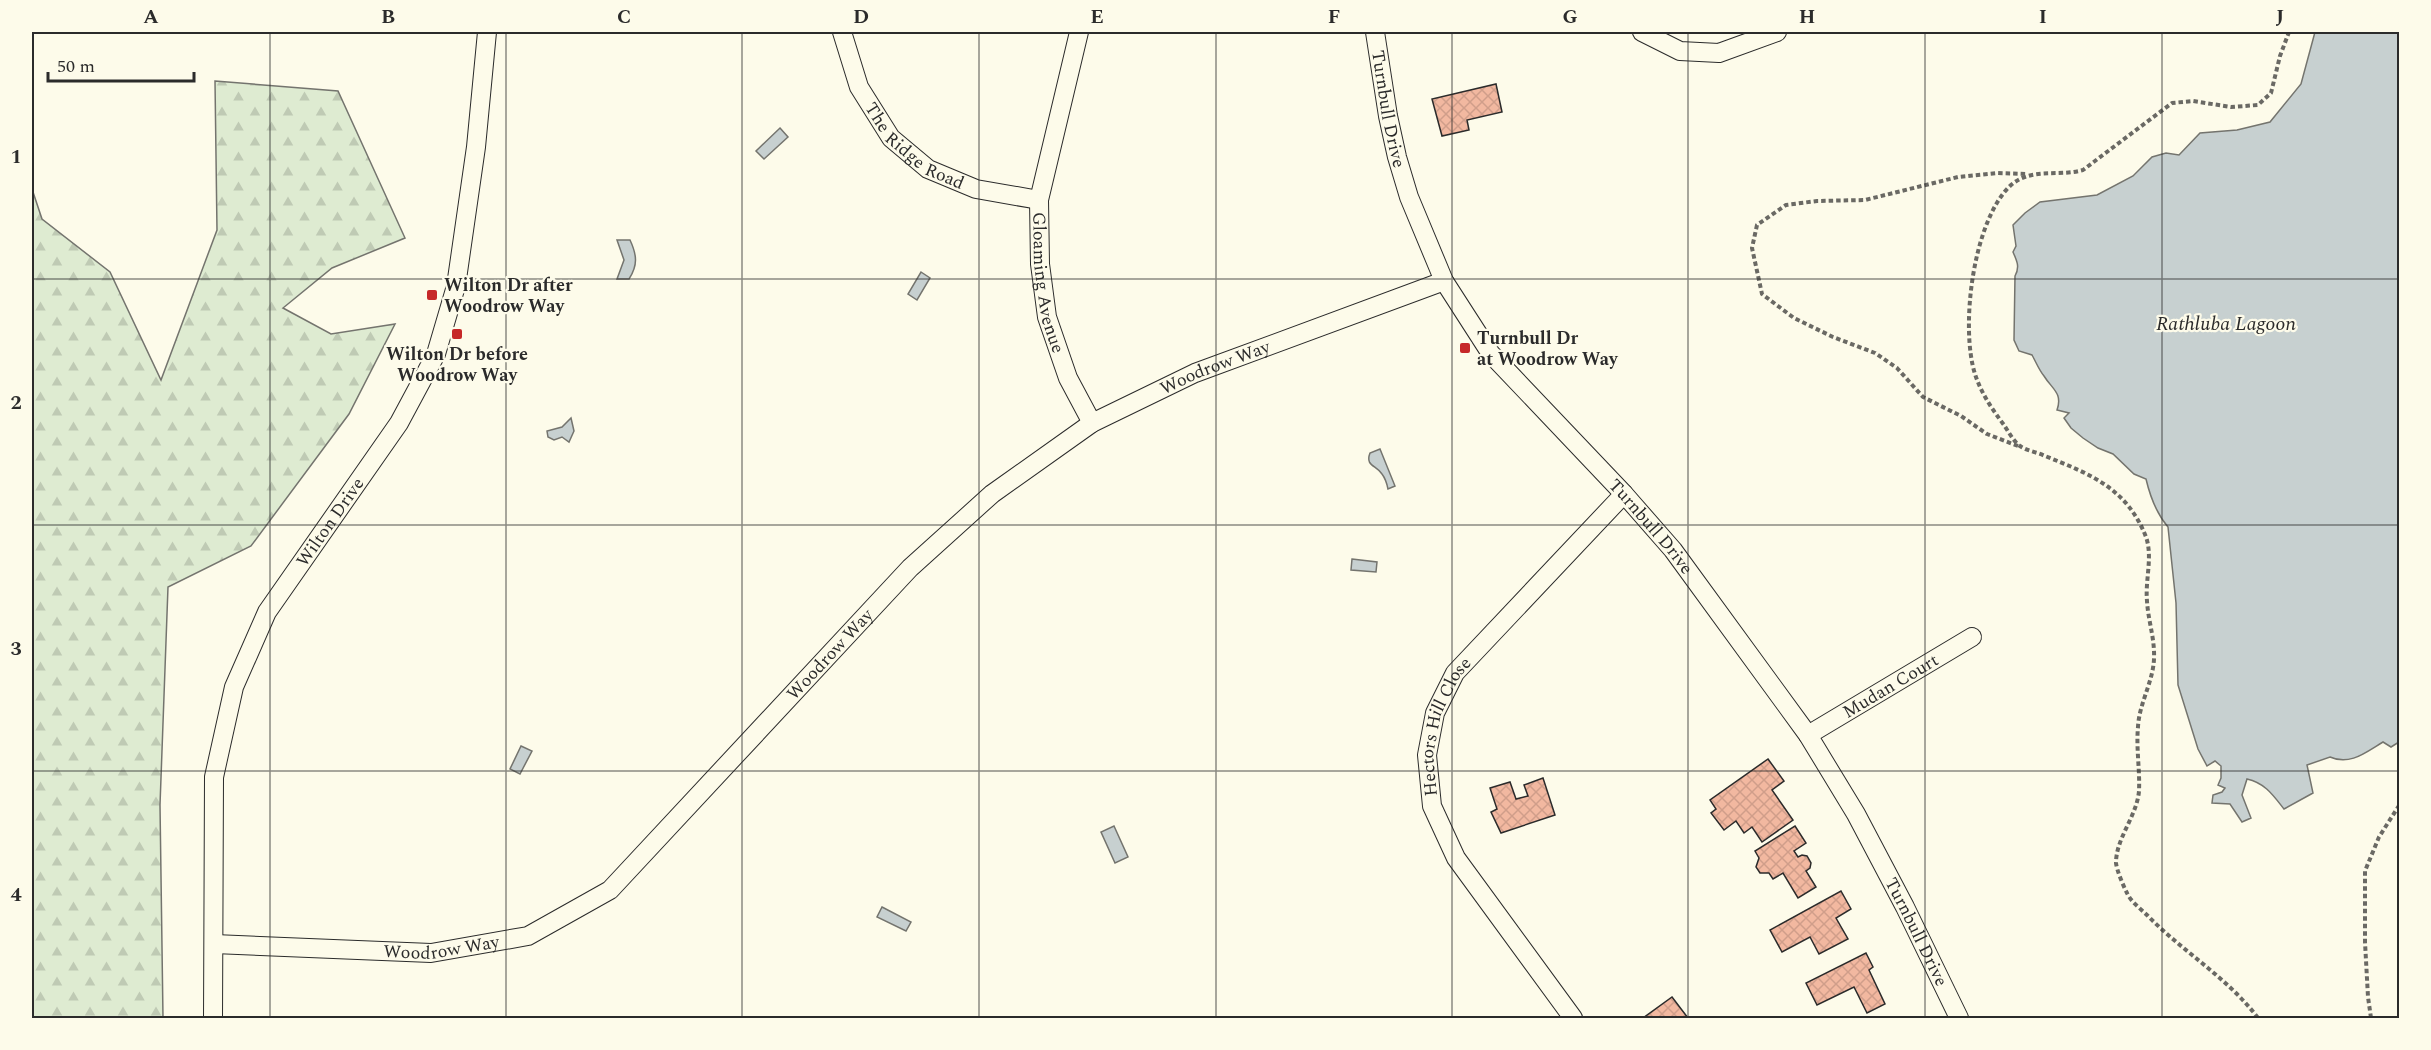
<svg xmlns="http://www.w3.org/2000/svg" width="2431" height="1050" font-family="Spectral,serif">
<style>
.forest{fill:url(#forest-firs);stroke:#74746e;stroke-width:1.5}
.water{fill:#c7d0d0;stroke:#74746e;stroke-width:1.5}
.building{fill:url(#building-cross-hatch);stroke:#2b2b2b;stroke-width:1.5}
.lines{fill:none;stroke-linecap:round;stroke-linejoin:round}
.minor-casing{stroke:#2b2b2b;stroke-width:20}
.path{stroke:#6a6964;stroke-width:4;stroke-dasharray:4.5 3;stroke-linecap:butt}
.minor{stroke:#fdfbea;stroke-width:18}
.grid{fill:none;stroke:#2b2b2b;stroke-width:1.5;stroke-opacity:0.55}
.poi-dot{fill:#c62828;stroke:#fdfbea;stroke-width:2}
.labels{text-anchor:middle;stroke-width:4.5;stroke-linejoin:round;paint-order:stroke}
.street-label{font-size:18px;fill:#2b2b2b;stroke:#fdfbea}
.poi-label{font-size:18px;font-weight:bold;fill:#2b2b2b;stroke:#fdfbea;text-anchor:start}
.water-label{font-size:20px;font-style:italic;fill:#2b2b2b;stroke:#fdfbea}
.neatline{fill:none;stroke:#2b2b2b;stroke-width:2}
.grid-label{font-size:20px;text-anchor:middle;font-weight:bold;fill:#2b2b2b}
</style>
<defs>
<pattern id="forest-firs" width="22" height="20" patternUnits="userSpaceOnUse" patternTransform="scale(1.5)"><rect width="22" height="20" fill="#deebd1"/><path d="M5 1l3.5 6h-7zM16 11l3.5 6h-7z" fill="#bfcab4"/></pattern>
<pattern id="building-cross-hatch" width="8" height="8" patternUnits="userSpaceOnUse" patternTransform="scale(1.5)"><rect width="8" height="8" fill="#f2b8a0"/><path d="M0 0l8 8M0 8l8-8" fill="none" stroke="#d09e8a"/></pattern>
</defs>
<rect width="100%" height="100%" fill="#fdfbea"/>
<!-- forest -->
<polygon class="forest" points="215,81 338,91 405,238 332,268 283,308 331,334 395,324 349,414 251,546 168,587 160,805 163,1018 32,1018 32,189 42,219 110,272 161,380 217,230"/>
<!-- water -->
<g class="water">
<path d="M2315,32H2399V742L2391,747L2383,742C2366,752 2350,766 2330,757L2307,765L2313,793L2284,809C2273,795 2265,783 2247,779L2242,795L2251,818L2242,822L2230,804L2212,803L2213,795L2222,792L2225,788L2218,785L2221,778V766L2215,761L2207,766L2198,749L2178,685L2176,603L2168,527C2156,513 2150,496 2146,479L2134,474L2113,454L2098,448L2083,438L2071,428L2064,418L2069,413L2057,410C2063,393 2052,389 2044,376C2039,370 2036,362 2032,355L2019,351L2014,340L2015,276C2020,267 2017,261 2013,252L2016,246L2013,225L2025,213L2040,202L2097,195L2133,176L2152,157L2166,153L2179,155L2200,133L2237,130L2270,122L2301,84Z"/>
<polygon points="780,128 788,137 764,159 756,151"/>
<path d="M617,240H630C637,255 638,265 629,279H617L624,260Z"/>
<polygon points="921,272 930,278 917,300 908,294"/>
<polygon points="571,418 574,431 569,442 562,437 554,440 548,437 547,431 562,427"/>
<path d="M1380,449L1395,486L1388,489C1387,484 1385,478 1382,474C1376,465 1365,466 1370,453Z"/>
<polygon points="1352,559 1377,562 1376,572 1351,570"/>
<polygon points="521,746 532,751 520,774 510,769"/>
<polygon points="1114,826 1128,857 1115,863 1101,832"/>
<polygon points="882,907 911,922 906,931 877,917"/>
</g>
<!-- building -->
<g class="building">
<polygon points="1496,84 1502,112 1467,120 1469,130 1442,136 1432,99"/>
<polygon points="1768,759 1784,781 1772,790 1793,820 1762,842 1752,827 1744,833 1736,821 1724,830 1711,813 1716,809 1710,800"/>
<polygon points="1543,778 1555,815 1501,833 1491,812 1497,809 1490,788 1510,782 1516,799 1528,796 1524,785"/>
<polygon points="1795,826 1806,843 1794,851 1798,857 1802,855 1807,856 1811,863 1810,868 1806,871 1816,887 1798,898 1783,873 1773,879 1769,873 1760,873 1756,867 1759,858 1755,851"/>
<polygon points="1841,891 1851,909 1836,918 1848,939 1819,954 1810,937 1782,952 1770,930"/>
<polygon points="1866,953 1873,967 1869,970 1885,1004 1867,1013 1854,987 1817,1005 1806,983"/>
<polygon points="1672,997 1688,1018 1643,1018"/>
</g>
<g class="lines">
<defs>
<g id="minor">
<path id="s1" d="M842,32L859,87L891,138L928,169L976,189L1039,200"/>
<path id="s2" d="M1079,32L1039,200L1040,264L1047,317L1068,378L1092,423"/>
<path id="s3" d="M1375,32L1388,116L1397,157L1409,197L1444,281L1491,354L1624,494L1673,550L1808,735L1856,814L1905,907L1959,1018"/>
<polyline points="1642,32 1680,51 1719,53 1777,32"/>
<path id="s4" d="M1808,735L1972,637"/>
<path id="s5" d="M214,944L431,953L528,936L610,890L910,568L992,494L1092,423L1195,373L1444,281"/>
<path id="s6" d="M213,1018L214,777L234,687L267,612L399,423L436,354L456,286L476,147L487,32"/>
<path id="s7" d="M1573,1018L1456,858L1432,806L1427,755L1435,713L1455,673L1624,494"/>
</g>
</defs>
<!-- minor casing -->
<use href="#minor" class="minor-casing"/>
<!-- path -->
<g class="path">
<polyline points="2018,446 1987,434 1961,416 1923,397 1897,368 1875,353 1833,337 1794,318 1762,294 1752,248 1757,225 1786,205 1817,201 1865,200 1958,177 1997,173 2028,174"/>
<path d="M2258,1018C2228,978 2183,952 2148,916C2141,909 2131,902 2127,893C2123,885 2117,871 2116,863C2116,838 2137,816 2139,791C2140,770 2136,748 2138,727C2139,704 2153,682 2154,659C2155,639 2148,620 2147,601C2145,580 2153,557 2146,537C2127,488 2090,474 2045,456C2037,452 2027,451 2020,446C2014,442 2008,431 2004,425C1992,409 1981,393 1975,374C1960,327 1973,220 2011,185C2032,167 2058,177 2083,170L2172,103L2193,101L2231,107L2258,105L2271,93L2280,56L2289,32"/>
<polyline points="2371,1018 2368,997 2365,942 2365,871 2379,837 2400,804"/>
</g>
<!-- minor -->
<use href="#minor" class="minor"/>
</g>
<!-- grid -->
<path class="grid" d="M270,32V1018M506,32V1018M742,32V1018M979,32V1018M1216,32V1018M1452,32V1018M1688,32V1018M1925,32V1018M2162,32V1018M32,279H2400M32,525H2400M32,771H2400"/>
<!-- markers -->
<g class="poi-dot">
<rect x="426" y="289" width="12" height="12" rx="3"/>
<rect x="451" y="328" width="12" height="12" rx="3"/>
<rect x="1459" y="342" width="12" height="12" rx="3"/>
</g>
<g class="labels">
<!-- street labels -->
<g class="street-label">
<text dy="6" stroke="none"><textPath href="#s3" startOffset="78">Turnbull Drive</textPath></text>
<text dy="6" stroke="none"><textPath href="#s1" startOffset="141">The Ridge Road</textPath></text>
<text dy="6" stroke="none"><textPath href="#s2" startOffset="256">Gloaming Avenue</textPath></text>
<text dy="6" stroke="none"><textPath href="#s5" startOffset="1218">Woodrow Way</textPath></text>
<text dy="6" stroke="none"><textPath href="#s6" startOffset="525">Wilton Drive</textPath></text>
<text dy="6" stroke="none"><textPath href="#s3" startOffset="582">Turnbull Drive</textPath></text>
<text dy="6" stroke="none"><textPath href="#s5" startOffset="732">Woodrow Way</textPath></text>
<text dy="6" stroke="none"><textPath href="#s4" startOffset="96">Mudan Court</textPath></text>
<text dy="6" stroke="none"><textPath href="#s7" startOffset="339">Hectors Hill Close</textPath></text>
<text dy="6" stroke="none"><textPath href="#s3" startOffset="1068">Turnbull Drive</textPath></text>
<text dy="6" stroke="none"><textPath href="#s5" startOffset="228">Woodrow Way</textPath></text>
</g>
<!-- poi labels -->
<g class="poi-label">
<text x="444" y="291">Wilton Dr after<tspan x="444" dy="21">Woodrow Way</tspan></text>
<text x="1477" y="344">Turnbull Dr<tspan x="1477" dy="21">at Woodrow Way</tspan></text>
<text x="457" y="360" text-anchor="middle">Wilton Dr before<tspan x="457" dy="21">Woodrow Way</tspan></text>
</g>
<!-- water labels -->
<g class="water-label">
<text x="2226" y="330">Rathluba Lagoon</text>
</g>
</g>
<!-- border -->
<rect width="2431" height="1050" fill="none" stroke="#fdfbea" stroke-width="66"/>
<!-- scale -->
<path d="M48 72v9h146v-9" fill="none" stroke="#2b2b2b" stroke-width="3"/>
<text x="57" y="72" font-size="18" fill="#2b2b2b" stroke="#fdfbea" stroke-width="4.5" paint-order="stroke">50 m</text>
<rect x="33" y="33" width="2365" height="984" class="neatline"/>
<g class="grid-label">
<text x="151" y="23">A</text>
<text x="388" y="23">B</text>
<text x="624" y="23">C</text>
<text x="861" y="23">D</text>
<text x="1097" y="23">E</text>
<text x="1334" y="23">F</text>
<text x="1570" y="23">G</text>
<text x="1807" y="23">H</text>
<text x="2043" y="23">I</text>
<text x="2280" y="23">J</text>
<text x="16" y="163">1</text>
<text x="16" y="409">2</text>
<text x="16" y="655">3</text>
<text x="16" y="901">4</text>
</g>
</svg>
